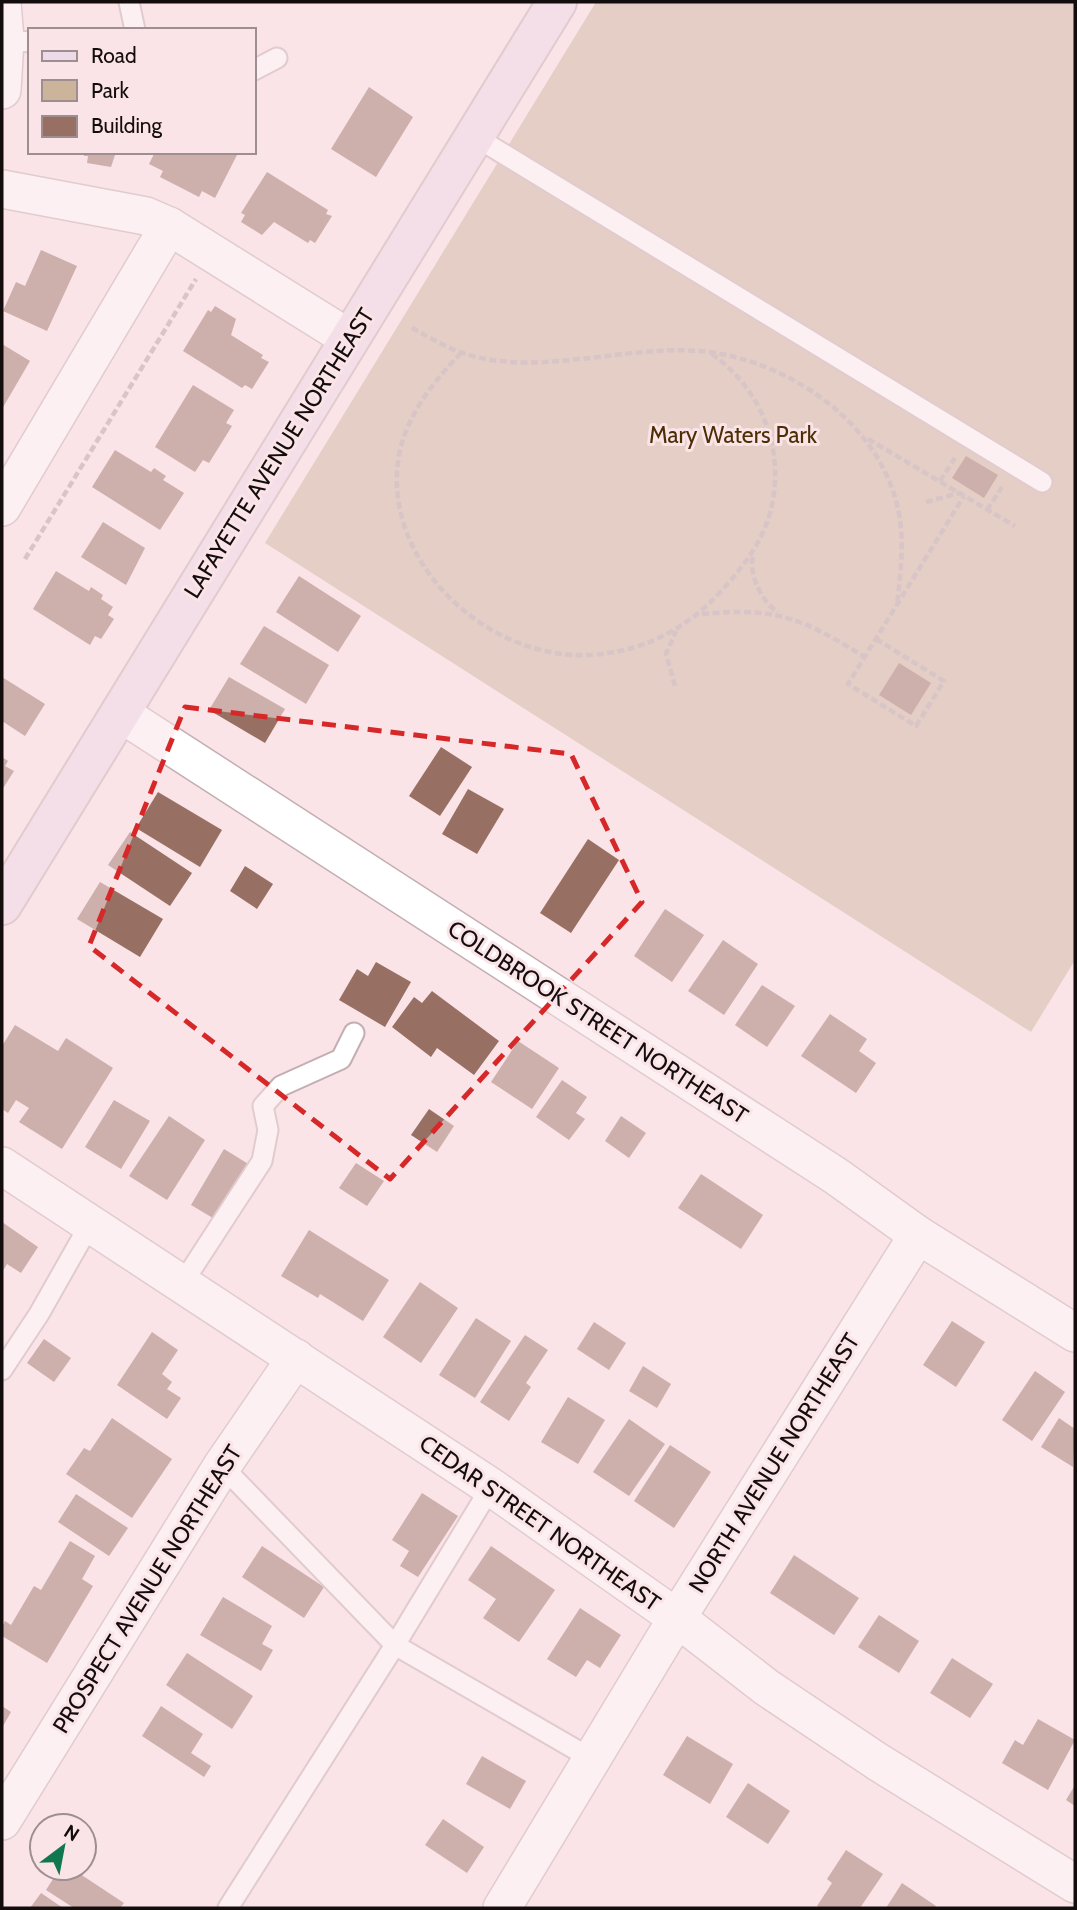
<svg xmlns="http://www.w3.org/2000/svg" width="1077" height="1910" font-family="Cabin,sans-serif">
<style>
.green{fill:#ccb49b}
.building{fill:#986f63}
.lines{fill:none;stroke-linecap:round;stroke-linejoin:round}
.lane-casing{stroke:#c3aeb2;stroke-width:23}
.street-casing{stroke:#c3aeb2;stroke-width:40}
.secondary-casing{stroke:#c3aeb2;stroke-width:42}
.path{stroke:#b09fa1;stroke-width:4.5;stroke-dasharray:7 3.5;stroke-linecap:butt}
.lane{stroke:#fff;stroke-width:19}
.street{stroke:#fff;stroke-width:37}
.secondary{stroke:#eddae8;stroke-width:38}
.marked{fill:none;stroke:#d62828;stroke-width:5;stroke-dasharray:14 9;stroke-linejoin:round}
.labels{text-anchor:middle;stroke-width:6;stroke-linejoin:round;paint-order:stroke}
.park-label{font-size:23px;fill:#4c2e04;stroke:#fae4e7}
.street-label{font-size:23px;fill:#140d0e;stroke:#fae4e7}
</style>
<rect width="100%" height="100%" fill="#fae4e7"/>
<!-- green -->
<polygon class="green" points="596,2 1075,2 1075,960 1031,1032 265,543"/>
<!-- building -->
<g class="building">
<polygon points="369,87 413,117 376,177 331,149"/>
<polygon points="84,152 116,152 111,167 87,163 88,156 84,156"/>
<polygon points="155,152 231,152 237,155 215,198 202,191 199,197 160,177 163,171 149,164"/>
<polygon points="267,172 328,210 326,214 332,216 315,243 310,240 308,243 274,222 262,235 241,222 245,215 241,213"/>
<polygon points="41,250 77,266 47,331 3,311 16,282 25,286"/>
<polygon points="215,306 236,319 231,335 263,355 261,358 269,362 252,389 245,385 242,388 183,351 208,310 211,312"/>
<polygon points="2,344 30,361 2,409"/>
<polygon points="193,385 234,410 226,423 232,426 209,463 203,460 195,472 155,447"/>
<polygon points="115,450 151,472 154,468 166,476 163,480 184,493 160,530 92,487"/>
<polygon points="966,456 998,475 984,498 952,478"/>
<polygon points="103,522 145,548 126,585 81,557"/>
<polygon points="56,571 89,591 91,587 103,595 101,599 113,607 108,615 114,619 101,639 95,636 90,645 33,609"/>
<polygon points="299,576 361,616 338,652 276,612"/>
<polygon points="264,626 329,665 306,704 240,664"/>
<polygon points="899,663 931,683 911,715 879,695"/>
<polygon points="2,677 45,704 25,736 2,721"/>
<polygon points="229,677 285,709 265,743 209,710"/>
<polygon points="441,747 472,767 440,816 409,796"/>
<polygon points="2,757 8,761 5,766 14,771 2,790"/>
<polygon points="468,789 504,809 477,854 442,834"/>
<polygon points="158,792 222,830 200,867 136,828"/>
<polygon points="130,832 192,873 170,906 108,865"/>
<polygon points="588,839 619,860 571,933 540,913"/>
<polygon points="245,866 273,884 257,909 230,891"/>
<polygon points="100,882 163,919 140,957 77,919"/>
<polygon points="665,909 704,935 672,982 634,956"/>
<polygon points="723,940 758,964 724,1015 688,991"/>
<polygon points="376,962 411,982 385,1027 339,1000 357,969 368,976"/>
<polygon points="762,985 795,1006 767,1047 735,1025"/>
<polygon points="432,991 499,1041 474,1075 437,1048 431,1057 392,1027 414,997 422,1003"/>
<polygon points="830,1014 867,1039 859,1051 876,1063 856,1093 801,1056"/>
<polygon points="15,1025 58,1051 66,1038 113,1068 62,1149 19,1122 29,1108 16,1100 8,1113 2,1109 2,1046"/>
<polygon points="518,1041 559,1068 532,1109 491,1082"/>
<polygon points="562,1080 587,1097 576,1113 585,1119 569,1140 536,1117"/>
<polygon points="114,1100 150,1121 121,1169 85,1147"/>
<polygon points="429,1109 454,1126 437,1152 411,1135"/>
<polygon points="169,1116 205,1140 167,1200 129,1176"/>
<polygon points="621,1116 646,1133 629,1158 605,1141"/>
<polygon points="224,1149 250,1165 228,1227 191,1205"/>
<polygon points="356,1163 384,1181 367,1206 339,1188"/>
<polygon points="701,1174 763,1215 741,1249 678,1208"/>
<polygon points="2,1222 38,1247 21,1273 7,1264 2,1272"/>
<polygon points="309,1230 389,1280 363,1321 320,1294 318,1298 281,1276"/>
<polygon points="420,1282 458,1308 421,1363 383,1337"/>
<polygon points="476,1318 511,1341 475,1398 439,1375"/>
<polygon points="952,1321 985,1342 956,1387 923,1365"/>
<polygon points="594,1322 626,1343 609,1370 577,1349"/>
<polygon points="152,1332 178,1350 162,1374 172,1382 167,1389 181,1398 167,1419 117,1385"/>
<polygon points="525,1335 548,1350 526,1383 531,1387 509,1421 480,1402"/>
<polygon points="44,1339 71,1358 54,1382 27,1363"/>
<polygon points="643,1366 671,1384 657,1408 629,1391"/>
<polygon points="1035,1371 1065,1392 1032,1441 1002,1420"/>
<polygon points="568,1397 605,1420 578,1464 541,1442"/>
<polygon points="112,1418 172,1459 132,1518 66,1474 84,1448 90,1451"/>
<polygon points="1059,1418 1075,1429 1073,1467 1041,1447"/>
<polygon points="629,1419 665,1444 629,1496 593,1472"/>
<polygon points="670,1445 711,1472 674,1528 634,1501"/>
<polygon points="422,1493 458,1516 418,1577 400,1566 409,1551 392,1540"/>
<polygon points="76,1494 128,1528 109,1556 58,1522"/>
<polygon points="70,1541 95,1556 82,1579 93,1586 47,1663 2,1636 2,1627 5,1621 11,1625 34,1586 41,1590"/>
<polygon points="262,1546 324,1587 304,1618 242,1577"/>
<polygon points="491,1546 555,1590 519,1642 483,1618 496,1599 468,1580"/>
<polygon points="794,1555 859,1598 834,1635 770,1593"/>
<polygon points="223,1597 272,1626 262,1644 273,1650 261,1671 200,1635"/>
<polygon points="580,1608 621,1635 600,1668 587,1660 576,1677 547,1659"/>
<polygon points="879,1615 919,1641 899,1673 858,1647"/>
<polygon points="187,1653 253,1696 232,1729 166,1685"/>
<polygon points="952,1658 993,1684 970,1718 930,1693"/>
<polygon points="2,1706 11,1712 2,1728"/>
<polygon points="161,1706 203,1734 191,1753 211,1766 204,1777 142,1736"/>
<polygon points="1038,1719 1075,1740 1048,1790 1002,1763 1015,1740 1023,1745"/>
<polygon points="687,1736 733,1764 710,1804 663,1775"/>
<polygon points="482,1756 526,1781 510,1809 466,1784"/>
<polygon points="748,1783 790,1811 768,1844 726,1817"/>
<polygon points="1075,1785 1075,1806 1066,1800"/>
<polygon points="443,1819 484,1847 467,1873 425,1845"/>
<polygon points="846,1850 883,1874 860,1908 821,1908 817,1906 832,1883 827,1879"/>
<polygon points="60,1868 71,1868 124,1903 120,1908 74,1908 46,1890"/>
<polygon points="902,1883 936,1906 935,1908 886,1908"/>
<polygon points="41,1893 63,1908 30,1908"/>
</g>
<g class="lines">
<defs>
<g id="lane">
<polyline points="129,2 135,30"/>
<polyline points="5,40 30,42"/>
<polyline points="254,70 277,58"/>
<polyline points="474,136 1042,482"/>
<polyline points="182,1284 262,1161 268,1130 263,1106 281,1086 341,1059 354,1033"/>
<polyline points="2,1370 39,1314 90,1224"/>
<polyline points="222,1466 395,1645 592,1759"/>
<polyline points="228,1908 395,1645 491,1487"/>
</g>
<g id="street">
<polyline points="2,90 5,40 2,2"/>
<polyline points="2,189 146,216 169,226 350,339"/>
<polyline points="2,507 169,226"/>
<polyline points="120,713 836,1176 918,1235 1075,1333"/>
<polyline points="2,1166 491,1487 677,1618 766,1687 878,1762 1075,1884"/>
<polyline points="2,1821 222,1466 296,1358"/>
<polyline points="502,1908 677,1618 918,1235"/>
</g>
<polyline id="secondary" points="2,905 557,2"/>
</defs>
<!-- lane casing -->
<use href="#lane" class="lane-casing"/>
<!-- street casing -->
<use href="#street" class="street-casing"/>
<!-- secondary casing -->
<use href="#secondary" class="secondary-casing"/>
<!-- path -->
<g class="path">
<path d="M412,328C427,336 443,346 460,352C535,380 630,342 709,352C796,364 887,429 900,520C904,548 900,577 897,605"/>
<path d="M461,353C435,380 409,412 400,450C377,557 484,660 589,655C644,652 687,629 723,589C749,560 769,533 774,493C781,437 756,384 709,352"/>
<polyline points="868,439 1015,526"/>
<polyline points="940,481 955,458"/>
<polyline points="926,502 959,493"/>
<polyline points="987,510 1002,487"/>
<path d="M753,557C748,574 763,604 778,612"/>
<polyline points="25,559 196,279"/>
<path d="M702,614C778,607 801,618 865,657"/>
<polyline points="876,639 944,681 916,726 848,684 964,496"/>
<polyline points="675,686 666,654 676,631"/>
</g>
<!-- lane -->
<use href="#lane" class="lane"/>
<!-- street -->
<use href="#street" class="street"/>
<!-- secondary -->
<use href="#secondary" class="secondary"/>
</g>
<!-- marked area -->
<path d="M0 0H1077V1910H0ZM185,707L571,754L642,902L390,1179L89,946Z" fill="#fae4e7" fill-opacity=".55" fill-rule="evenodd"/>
<path class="marked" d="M185,707L571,754L642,902L390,1179L89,946Z"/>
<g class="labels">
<!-- park labels -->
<g class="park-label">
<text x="733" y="443">Mary Waters Park</text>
</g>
<!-- street labels -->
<g class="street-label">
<text transform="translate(279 453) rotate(-58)" y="8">LAFAYETTE AVENUE NORTHEAST</text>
<text transform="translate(598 1022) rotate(33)" y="8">COLDBROOK STREET NORTHEAST</text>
<text transform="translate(774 1463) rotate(-58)" y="8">NORTH AVENUE NORTHEAST</text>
<text transform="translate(540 1523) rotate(35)" y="8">CEDAR STREET NORTHEAST</text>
<text transform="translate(147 1589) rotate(-58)" y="8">PROSPECT AVENUE NORTHEAST</text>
</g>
</g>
<!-- border -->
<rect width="1077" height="1910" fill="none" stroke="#140d0e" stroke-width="7"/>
<!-- legend -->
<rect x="28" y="28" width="228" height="126" fill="#fae4e7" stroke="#9e8e90" stroke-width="2"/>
<rect x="42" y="51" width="35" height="10" fill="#eddae8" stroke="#9e8e90" stroke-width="2"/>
<text x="91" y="63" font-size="21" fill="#140d0e">Road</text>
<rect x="42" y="80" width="35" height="21" fill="#ccb49b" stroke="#9e8e90" stroke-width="2"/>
<text x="91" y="98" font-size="21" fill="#140d0e">Park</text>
<rect x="42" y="116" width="35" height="21" fill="#986f63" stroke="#9e8e90" stroke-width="2"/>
<text x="91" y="133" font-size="21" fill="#140d0e">Building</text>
<!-- north arrow -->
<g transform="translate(63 1847) rotate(32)"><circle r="33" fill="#fae4e7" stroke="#9e8e90" stroke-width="2"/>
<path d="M0-5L12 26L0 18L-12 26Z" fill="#11774f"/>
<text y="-10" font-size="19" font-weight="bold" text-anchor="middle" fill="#140d0e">N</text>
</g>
</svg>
